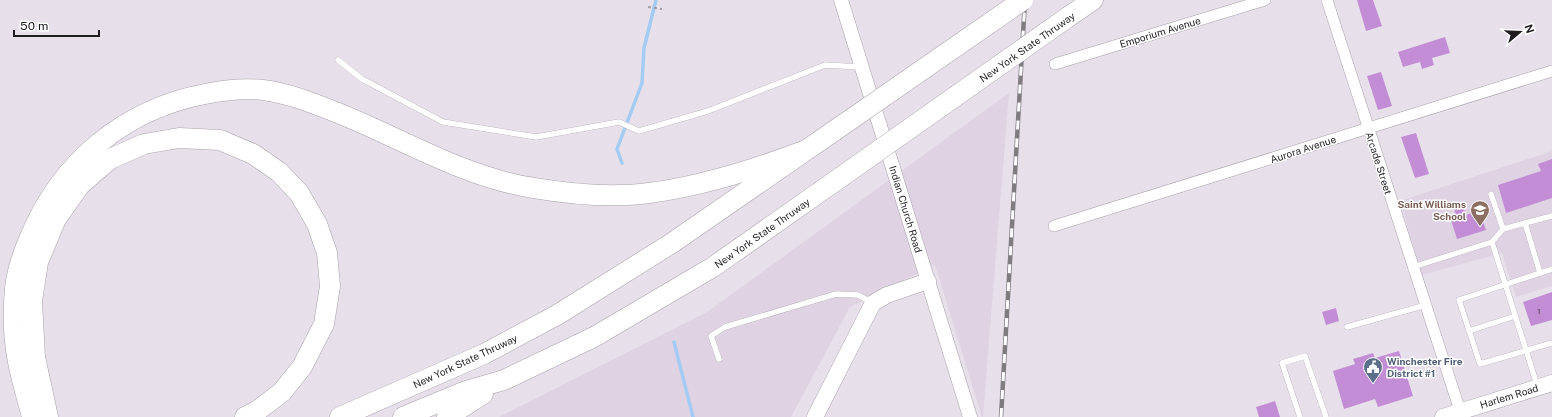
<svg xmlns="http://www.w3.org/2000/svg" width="1552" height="417" font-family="'Public Sans',sans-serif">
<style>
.built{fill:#dfd3e3}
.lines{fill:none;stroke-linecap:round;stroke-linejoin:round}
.stream{stroke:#a3cbf3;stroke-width:3.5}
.building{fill:#c38dd5}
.service-casing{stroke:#a8a1ab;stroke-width:6}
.minor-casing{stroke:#a8a1ab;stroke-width:12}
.tertiary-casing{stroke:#a8a1ab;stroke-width:15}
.secondary-casing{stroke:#a8a1ab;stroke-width:17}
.motorway-casing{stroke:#a8a1ab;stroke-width:21}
.path{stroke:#a29da4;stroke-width:2;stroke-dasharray:3 3;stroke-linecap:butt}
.service{stroke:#fff;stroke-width:5.5}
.minor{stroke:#fff;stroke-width:11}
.tertiary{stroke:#fff;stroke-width:14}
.secondary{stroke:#fff;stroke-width:16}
.motorway{stroke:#fff;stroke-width:20}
.rail-casing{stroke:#7f7b81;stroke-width:4.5}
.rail{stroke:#fff;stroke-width:3;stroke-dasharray:9;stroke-linecap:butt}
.motorway-bridge-casing{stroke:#a8a1ab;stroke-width:21;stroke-linecap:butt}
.motorway-bridge{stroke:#fff;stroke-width:20}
.labels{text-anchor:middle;stroke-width:3;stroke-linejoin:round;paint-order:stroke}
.number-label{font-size:8px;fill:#47384c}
.street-label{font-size:10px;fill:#1e1c1f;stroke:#fff}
.education-label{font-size:10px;font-weight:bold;fill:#785e54;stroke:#fff;text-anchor:end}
.service-label{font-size:10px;font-weight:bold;fill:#4e5e75;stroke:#fff;text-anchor:start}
</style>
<rect width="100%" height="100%" fill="#e7e0ea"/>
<!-- built -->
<g class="built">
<polygon points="1009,93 983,417 982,417 935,265 850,307 791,417 499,417 707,312"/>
<polygon points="1552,151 1552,286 1516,297 1502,253 1422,275 1400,201"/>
</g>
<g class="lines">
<!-- stream -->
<g class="stream">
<polyline points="622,163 617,149 642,83 644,48 656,0"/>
<polyline points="674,342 693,417"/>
</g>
</g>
<!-- building -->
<g class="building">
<polygon points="1357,0 1373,0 1382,26 1366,31"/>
<polygon points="1445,37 1450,53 1432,58 1434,65 1422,69 1420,62 1403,67 1398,52"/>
<polygon points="1381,72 1392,106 1378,110 1367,76"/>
<polygon points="1416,133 1429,174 1415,178 1401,137"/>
<polygon points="1552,159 1552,198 1506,213 1498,185 1541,171 1538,164"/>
<polygon points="1463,206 1466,215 1479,210 1486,230 1457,239 1451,220 1457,218 1454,209"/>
<polygon points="1552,292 1552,320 1531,326 1523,302"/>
<polygon points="1336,308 1339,321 1326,325 1322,312"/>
<polygon points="1399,351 1413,396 1378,407 1375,399 1344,409 1333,371 1355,364 1353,359 1373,353 1375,358"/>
<polygon points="1275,401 1280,417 1259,417 1256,407"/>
</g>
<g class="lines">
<defs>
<g id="service">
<polyline points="338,60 362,79 443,122 536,137 619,122 639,131 708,111 825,65 860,67"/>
<polyline points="1491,194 1503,229 1552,216"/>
<polyline points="1525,223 1540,273"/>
<polyline points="1492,242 1503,229"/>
<polyline points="1413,267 1492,242 1537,385"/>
<polyline points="1552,269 1459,300 1480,364 1552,343"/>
<polyline points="1347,327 1426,305"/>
<polyline points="1469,331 1515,316"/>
<polyline points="719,359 711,336 725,327 836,294 858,295 873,303"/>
<polyline points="1300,417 1282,363 1305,356 1326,417"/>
</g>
<g id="minor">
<polyline points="1327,0 1462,417"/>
<polyline points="1055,64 1265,0"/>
<polyline points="1054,226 1552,71"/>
</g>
<polyline id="tertiary" points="841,0 970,417"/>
<g id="secondary">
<polyline points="815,417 873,303 887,295 928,281"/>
<polyline points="1443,417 1552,383"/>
</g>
<g id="motorway">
<polyline points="1068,17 1093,0"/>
<path d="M32,417C27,397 20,376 17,356C13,333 13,310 15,288C17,270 23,253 30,237C61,162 125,109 205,94C224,90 244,88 263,90C287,93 310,102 333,111C400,137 462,177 534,188C570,194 613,198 649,193C703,186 756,169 806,150"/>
<polyline points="48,417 35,357 32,301 38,262 56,219 80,185 110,159 144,144 179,138 220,140 253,154 279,172 299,193 317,224 327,253 330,286 324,324 302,367 282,392 257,411 245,417"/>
<polyline points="340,417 484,354 557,315 672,243 834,131"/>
<polyline points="403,417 466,391 504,380 594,337 713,267 841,177"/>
<polyline points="447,417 483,394"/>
</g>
</defs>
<!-- service casing -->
<use href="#service" class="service-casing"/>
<!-- minor casing -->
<use href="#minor" class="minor-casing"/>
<!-- tertiary casing -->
<use href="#tertiary" class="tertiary-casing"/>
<!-- secondary casing -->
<use href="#secondary" class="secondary-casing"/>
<!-- motorway casing -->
<use href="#motorway" class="motorway-casing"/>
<!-- path -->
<polyline class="path" points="648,7 662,9"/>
<!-- service -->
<use href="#service" class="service"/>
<!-- minor -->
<use href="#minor" class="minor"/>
<!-- tertiary -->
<use href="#tertiary" class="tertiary"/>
<!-- secondary -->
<use href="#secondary" class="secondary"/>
<!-- motorway -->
<use href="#motorway" class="motorway"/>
<defs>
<polyline id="rail" points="1001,417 1025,0"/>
</defs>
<!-- rail casing -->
<use href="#rail" class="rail-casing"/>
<!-- rail -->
<use href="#rail" class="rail"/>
<defs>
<g id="motorway-bridge">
<polyline points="834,131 1023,0"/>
<polyline points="841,177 1068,17"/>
</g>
</defs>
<!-- motorway-bridge casing -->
<use href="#motorway-bridge" class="motorway-bridge-casing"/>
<!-- motorway-bridge -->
<use href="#motorway-bridge" class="motorway-bridge"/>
</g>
<!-- icons -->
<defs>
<symbol id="school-pin" viewBox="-11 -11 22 30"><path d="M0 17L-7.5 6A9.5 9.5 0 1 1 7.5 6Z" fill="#8d6e63" stroke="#fff"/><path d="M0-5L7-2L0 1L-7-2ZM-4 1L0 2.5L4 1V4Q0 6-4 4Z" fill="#fff"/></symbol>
<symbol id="civic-pin" viewBox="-11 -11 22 30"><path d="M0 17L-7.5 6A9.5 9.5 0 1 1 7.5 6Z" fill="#5c6f8a" stroke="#fff"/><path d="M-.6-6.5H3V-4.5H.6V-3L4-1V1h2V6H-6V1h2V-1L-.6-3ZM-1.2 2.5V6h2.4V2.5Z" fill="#fff"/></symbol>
</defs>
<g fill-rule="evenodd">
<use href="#school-pin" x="1469" y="199" width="22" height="30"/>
<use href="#civic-pin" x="1362" y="356" width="22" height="30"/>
</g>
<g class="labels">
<!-- number labels -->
<g class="number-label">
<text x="1539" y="314">1</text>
</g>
<!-- street labels -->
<g class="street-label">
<text transform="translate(1160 32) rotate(-17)" y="4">Emporium Avenue</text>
<text transform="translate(1027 47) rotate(-35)" y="4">New York State Thruway</text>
<text transform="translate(1303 149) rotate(-18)" y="4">Aurora Avenue</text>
<text transform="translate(1379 163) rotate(72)" y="4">Arcade Street</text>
<text transform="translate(906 209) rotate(73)" y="4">Indian Church Road</text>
<text transform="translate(762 233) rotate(-35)" y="4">New York State Thruway</text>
<text transform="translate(465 361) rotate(-25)" y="4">New York State Thruway</text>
<text transform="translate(1509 396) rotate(-17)" y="4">Harlem Road</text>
</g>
<!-- education labels -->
<g class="education-label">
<text x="1466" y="208">Saint Williams<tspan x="1466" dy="12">School</tspan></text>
</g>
<!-- service labels -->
<g class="service-label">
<text x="1387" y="365">Winchester Fire<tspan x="1387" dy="12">District #1</tspan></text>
</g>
</g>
<!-- north arrow -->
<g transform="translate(1520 32) rotate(71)" stroke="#ffffff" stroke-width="3" paint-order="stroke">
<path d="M0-3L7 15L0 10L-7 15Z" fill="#1e1c1f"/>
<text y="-6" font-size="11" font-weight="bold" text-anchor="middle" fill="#1e1c1f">N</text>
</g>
<!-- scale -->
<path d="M14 30v6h85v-6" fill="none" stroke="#1e1c1f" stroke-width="2"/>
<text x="20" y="30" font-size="12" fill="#1e1c1f" stroke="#ffffff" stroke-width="3" paint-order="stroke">50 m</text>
</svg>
